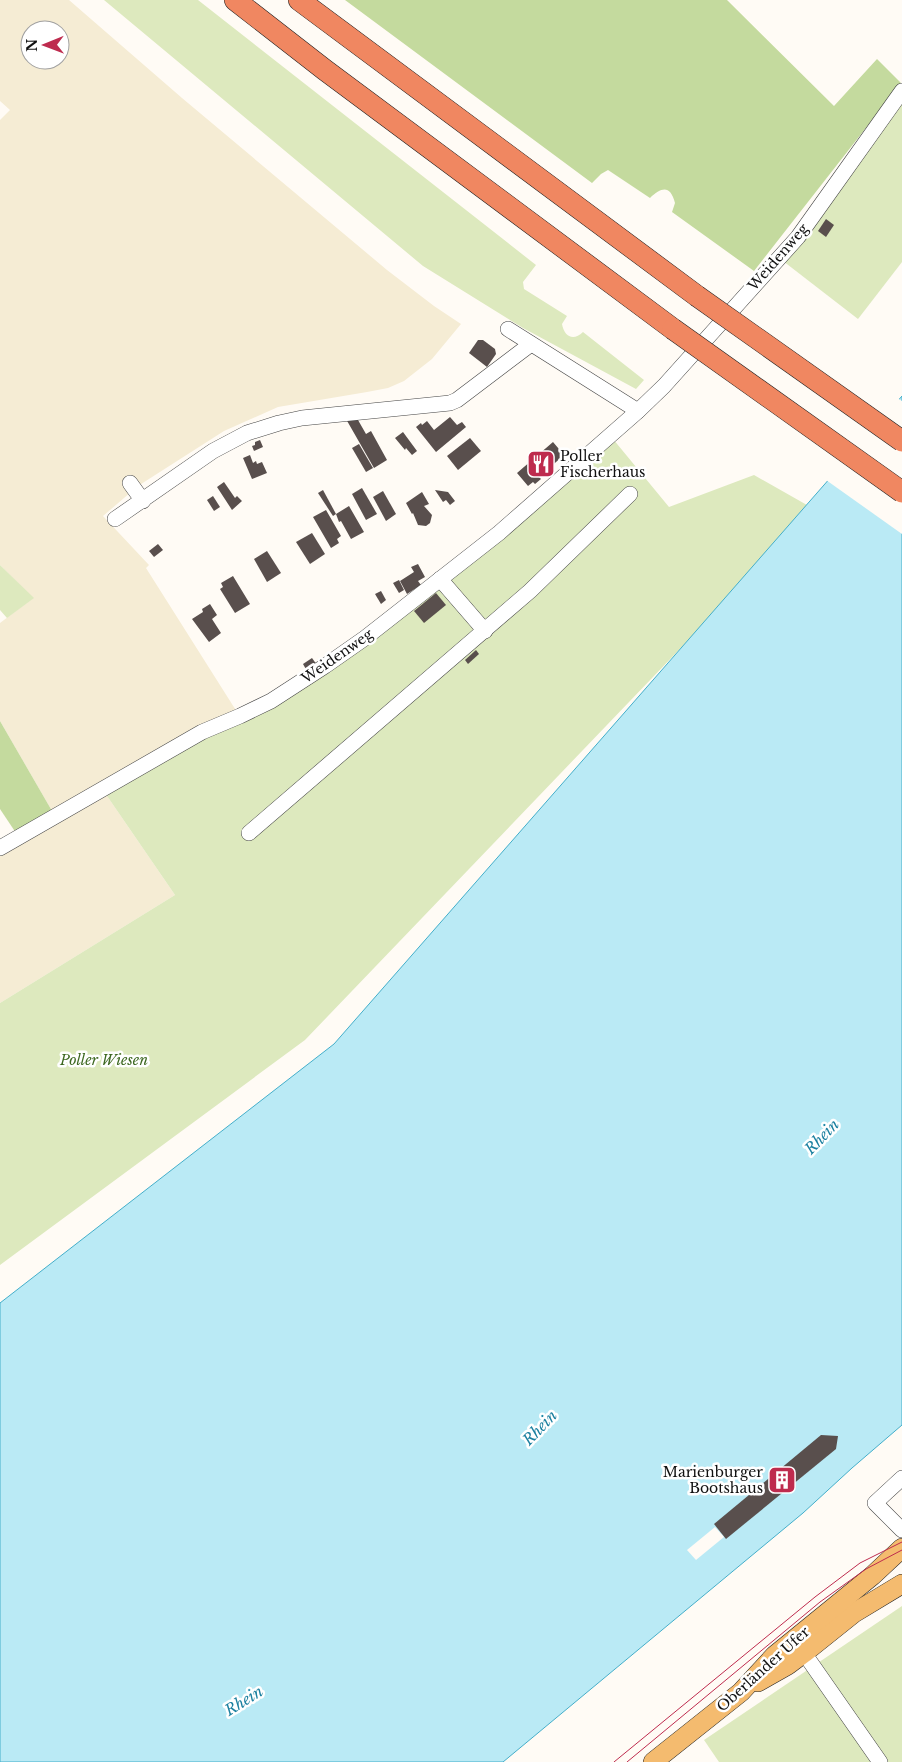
<svg xmlns="http://www.w3.org/2000/svg" width="902" height="1762" font-family="'Libre Baskerville',serif">
<style>
.farmland{fill:#f5ecd4;fill-rule:evenodd}
.green{fill:#dde9be}
.forest{fill:#c4da9e}
.water{fill:#baeaf5;stroke:#43aeca}
.pier{fill:#fffbf5}
.building{fill:#594f4d}
.lines{fill:none;stroke-linecap:round;stroke-linejoin:round}
.minor-casing{stroke:#444;stroke-width:16}
.major-casing{stroke:#222;stroke-width:20}
.highway-casing{stroke:#222;stroke-width:22}
.minor{stroke:#fff;stroke-width:15}
.major{stroke:#f4bb6f;stroke-width:19}
.highway{stroke:#f08761;stroke-width:21}
.tram{stroke:#be2b4e;stroke-width:1}
.highway-bridge-casing{stroke:#222;stroke-width:22;stroke-linecap:butt}
.highway-bridge{stroke:#f08761;stroke-width:21}
.labels{text-anchor:middle;stroke-width:5;stroke-linejoin:round;paint-order:stroke}
.street-label{font-size:14px;fill:#111;stroke:#fff}
.poi-label{font-size:14px;fill:#111;stroke:#fff;text-anchor:start}
.park-label{font-size:14px;font-style:italic;fill:#3d6821;stroke:#fff}
.water-label{font-size:15px;font-style:italic;fill:#1c80a0;stroke:#fff}
</style>
<rect width="100%" height="100%" fill="#fffbf5"/>
<!-- farmland -->
<g class="farmland">
<path d="M0,0H69L182,98L387,270L434,306L461,324L432,359L404,381L388,388L367,392L278,407L224,431L138,486L103,516L149,565L146,568L237,712L52,811L0,721V623L33,598L0,565V120L10,110L0,101ZM30,30H60V60H30Z"/>
<polygon points="105,793 175,895 0,1003 0,854"/>
</g>
<!-- green -->
<g class="green">
<path d="M104,0H198L536,265L523,282L524,289L567,316L562,324C564,336 573,342 583,332L644,380L636,389L523,328L423,266Z"/>
<polygon points="902,102 902,262 858,319 783,261"/>
<polygon points="613,439 669,507 754,475 814,509 305,1040 0,1265 0,1003 175,895 105,793 209,733 282,700"/>
<polygon points="0,565 34,598 7,618 0,610"/>
<polygon points="902,1606 902,1762 719,1762 704,1740"/>
</g>
<!-- forest -->
<g class="forest">
<path d="M345,0H727L834,106L877,59L901,83L754,271L672,212L675,203C670,184 661,188 650,198L608,170L601,174L592,183Z"/>
<polygon points="0,721 52,811 16,833 0,809"/>
</g>
<!-- water -->
<polygon class="water" points="902,396 902,1425 852,1468 803,1513 503,1762 0,1762 0,1303 334,1044"/>
<!-- pier -->
<g class="pier">
<polygon points="897,398 902,401 902,534 826,480"/>
<polygon points="715,1527 724,1537 696,1560 687,1550"/>
</g>
<!-- building -->
<g class="building">
<polygon points="826,219 834,225 826,237 818,231"/>
<polygon points="478,340 483,340 495,349 496,354 487,367 469,353"/>
<polygon points="361,417 358,420 366,434 371,431 387,460 374,468 346,419"/>
<polygon points="450,417 457,425 462,422 466,427 436,452 416,427 421,423 422,425 427,421 434,430"/>
<polygon points="403,432 417,451 412,455 406,448 405,450 395,438"/>
<polygon points="470,438 481,451 458,470 447,456"/>
<polygon points="260,440 263,447 254,451 252,446 255,445 255,442"/>
<polygon points="553,442 564,455 539,477 541,479 535,484 533,482 528,486 517,473"/>
<polygon points="359,444 373,468 366,472 352,448"/>
<polygon points="250,455 253,463 256,461 257,464 262,462 267,473 252,479 243,458"/>
<polygon points="224,482 235,498 237,496 242,501 232,510 217,487"/>
<polygon points="362,488 377,514 366,520 352,494"/>
<polygon points="323,490 336,514 333,516 318,493"/>
<polygon points="435,490 448,492 455,501 450,505 446,500 443,502"/>
<polygon points="383,491 396,514 386,521 373,497"/>
<polygon points="422,492 429,504 424,506 432,515 430,523 426,526 418,525 413,513 412,514 406,503"/>
<polygon points="213,496 220,507 214,511 207,500"/>
<polygon points="349,506 364,532 351,539 341,521 339,522 336,514"/>
<polygon points="326,510 341,536 337,539 339,543 331,548 313,517"/>
<polygon points="312,533 325,554 310,564 296,542"/>
<polygon points="158,544 163,550 154,557 149,551"/>
<polygon points="267,551 281,573 267,582 254,559"/>
<polygon points="418,564 425,577 418,581 421,585 407,594 400,581 414,572 411,567"/>
<polygon points="233,576 250,604 235,613 220,589 223,587 221,583"/>
<polygon points="399,580 404,590 399,593 393,583"/>
<polygon points="381,591 386,600 381,604 375,594"/>
<polygon points="436,593 446,605 424,623 414,611"/>
<polygon points="210,604 217,615 212,619 221,633 209,642 192,619 203,612 202,609"/>
<polygon points="476,650 479,654 468,664 465,660"/>
<polygon points="312,658 317,665 307,671 303,664"/>
<polygon points="821,1435 838,1436 836,1449 726,1539 714,1524"/>
</g>
<g class="lines">
<defs>
<g id="minor">
<polyline points="508,329 638,411"/>
<polyline points="130,483 143,501"/>
<polyline points="115,519 213,451 247,433 279,423 302,418 450,403 457,400 531,344"/>
<polyline points="440,579 485,631"/>
<polyline points="249,833 530,591 630,494"/>
<polyline points="0,848 202,732 240,716 271,701 325,666 365,638 499,533 638,411 664,386 798,237 902,91"/>
<polyline points="902,1478 875,1503 902,1530"/>
<polyline points="804,1653 880,1762"/>
</g>
<g id="major">
<polyline points="758,1682 788,1665 804,1653 854,1613 902,1584"/>
<polyline points="653,1762 741,1692 775,1655 872,1576 902,1548"/>
</g>
<g id="highway">
<polyline points="235,0 325,70 673,329"/>
<polyline points="299,0 697,296"/>
</g>
</defs>
<!-- minor casing -->
<use href="#minor" class="minor-casing"/>
<!-- major casing -->
<use href="#major" class="major-casing"/>
<!-- highway casing -->
<use href="#highway" class="highway-casing"/>
<!-- minor -->
<use href="#minor" class="minor"/>
<!-- major -->
<use href="#major" class="major"/>
<!-- highway -->
<use href="#highway" class="highway"/>
<!-- tram -->
<g class="tram">
<polyline points="614,1762 815,1597 860,1563 902,1542"/>
<polyline points="627,1762 820,1602 866,1569 902,1550"/>
</g>
<defs>
<g id="highway-bridge">
<polyline points="697,296 902,441"/>
<polyline points="673,329 902,492"/>
</g>
</defs>
<!-- highway-bridge casing -->
<use href="#highway-bridge" class="highway-bridge-casing"/>
<!-- highway-bridge -->
<use href="#highway-bridge" class="highway-bridge"/>
</g>
<!-- icons -->
<defs>
<symbol id="restaurant-square" viewBox="-11 -11 22 22"><rect x="-9" y="-9" width="18" height="18" rx="4" fill="#be2b4e" stroke="#fff"/><path d="M-5-6h1v4h1v-4h1v4h1v-4h1v5L-1.5 .5V6h-2V.5L-5-1ZM5-6V6H3V1.5H1.5Q1.5-4 5-6Z" fill="#fff"/></symbol>
<symbol id="building-square" viewBox="-11 -11 22 22"><rect x="-9" y="-9" width="18" height="18" rx="4" fill="#be2b4e" stroke="#fff"/><path d="M-4-6H4V6H1V3H-1V6H-4ZM-2.5-4.3h1.7v1.8h-1.7ZM.8-4.3h1.7v1.8H.8ZM-2.5-1h1.7V.8h-1.7ZM.8-1h1.7V.8H.8Z" fill="#fff"/></symbol>
</defs>
<g fill-rule="evenodd">
<use href="#restaurant-square" x="525" y="448" width="32" height="32"/>
<use href="#building-square" x="766" y="1464" width="32" height="32"/>
</g>
<g class="labels">
<!-- street labels -->
<g class="street-label">
<text transform="translate(778 257) rotate(-49)" y="5">Weidenweg</text>
<text transform="translate(337 656) rotate(-35)" y="5">Weidenweg</text>
<text transform="translate(763 1669) rotate(-42)" y="5">Oberländer Ufer</text>
</g>
<!-- poi labels -->
<g class="poi-label">
<text x="560" y="461">Poller<tspan x="560" dy="16">Fischerhaus</tspan></text>
<text x="763" y="1477" text-anchor="end">Marienburger<tspan x="763" dy="16">Bootshaus</tspan></text>
</g>
<!-- park labels -->
<g class="park-label">
<text x="104" y="1065">Poller Wiesen</text>
</g>
<!-- water labels -->
<g class="water-label">
<text transform="translate(822 1137) rotate(-46)" y="5">Rhein</text>
<text transform="translate(540 1428) rotate(-46)" y="5">Rhein</text>
<text transform="translate(244 1701) rotate(-32)" y="5">Rhein</text>
</g>
</g>
<!-- north arrow -->
<g transform="translate(45 45) rotate(269)"><circle r="24" fill="#ffffff" stroke="#a0a0a0"/>
<path d="M0-4L9 19L0 12L-9 19Z" fill="#be2b4e"/>
<text y="-8" font-size="14" font-weight="bold" text-anchor="middle" fill="#111111">N</text>
</g>
</svg>
